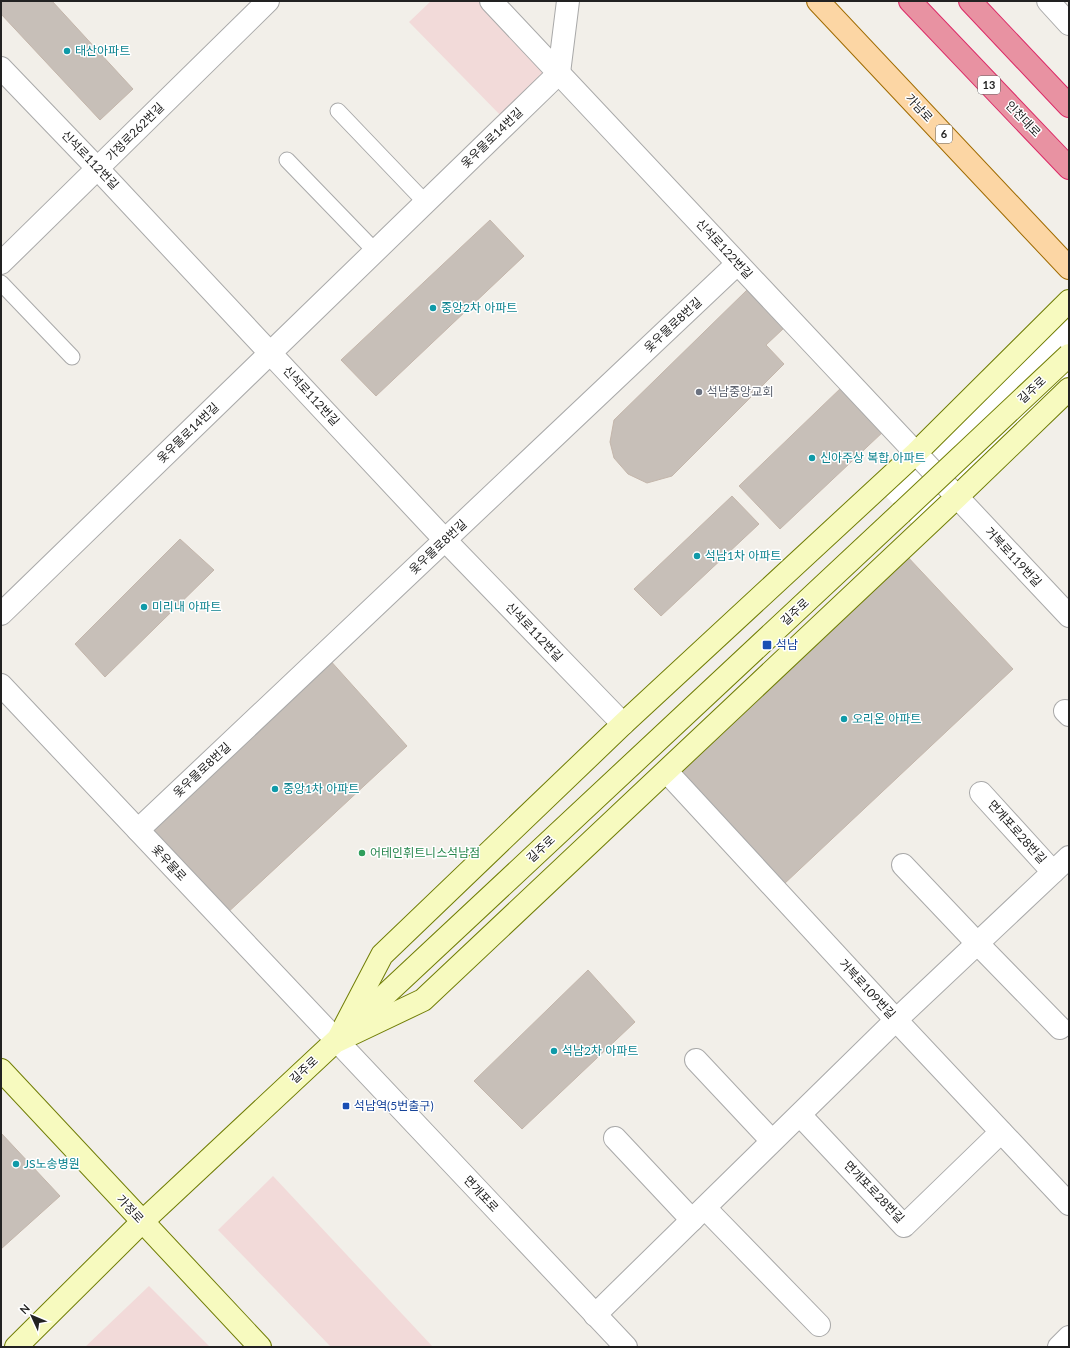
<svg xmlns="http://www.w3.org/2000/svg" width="1070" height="1348" font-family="Lato,'Noto Sans KR',sans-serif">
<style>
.commercial{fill:#f2dad9}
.pier{fill:#fff}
.building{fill:#c7bfb8;stroke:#c4b6ab}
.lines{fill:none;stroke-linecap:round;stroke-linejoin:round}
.lane-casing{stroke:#a9a9a9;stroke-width:17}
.street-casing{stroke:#a9a9a9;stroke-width:24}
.secondary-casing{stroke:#707d05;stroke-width:24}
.primary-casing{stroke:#a06b00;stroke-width:24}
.highway-casing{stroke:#dc2a67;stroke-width:24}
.lane{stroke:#fff;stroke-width:15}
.street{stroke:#fff;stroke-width:22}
.secondary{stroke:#f7fabf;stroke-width:22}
.primary{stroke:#fcd6a4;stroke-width:22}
.highway{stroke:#e892a2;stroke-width:22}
.secondary-bridge-casing{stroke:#707d05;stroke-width:24;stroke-linecap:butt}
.secondary-bridge{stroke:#f7fabf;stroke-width:22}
.culture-dot{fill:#0f9aa8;stroke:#fff;stroke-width:1.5}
.worship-dot{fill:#6b7280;stroke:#fff;stroke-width:1.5}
.transit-dot{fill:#1a4fb4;stroke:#fff;stroke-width:1.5}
.leisure-dot{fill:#2e9e5b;stroke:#fff;stroke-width:1.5}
.labels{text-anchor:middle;stroke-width:3;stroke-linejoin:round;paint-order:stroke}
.shield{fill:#fff;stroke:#646464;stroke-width:1}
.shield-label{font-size:11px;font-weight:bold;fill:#222}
.culture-label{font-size:12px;fill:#0d838f;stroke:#fff;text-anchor:start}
.street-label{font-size:12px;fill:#222;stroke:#fff}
.worship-label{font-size:12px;fill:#5b616d;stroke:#fff;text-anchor:start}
.transit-label{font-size:12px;fill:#164399;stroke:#fff;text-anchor:start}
.leisure-label{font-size:12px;fill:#27864d;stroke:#fff;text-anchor:start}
</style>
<rect width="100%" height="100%" fill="#f2efe9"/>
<!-- commercial -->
<g class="commercial">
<polygon points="431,1 491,1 559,73 508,123 409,22"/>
<polygon points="273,1176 433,1347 331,1347 218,1230"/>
<polygon points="149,1286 210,1347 85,1347"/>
</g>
<!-- pier -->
<polygon class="pier" points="1069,315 1069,389 918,530 881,491"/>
<!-- building -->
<g class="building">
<polygon points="1,1 52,1 133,89 100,120 1,14"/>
<polygon points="490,220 524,256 376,396 341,360"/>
<polygon points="747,290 784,328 766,345 784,364 672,476 647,483 628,474 614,458 610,442 614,420"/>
<polygon points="843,386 885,430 780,529 739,486"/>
<polygon points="732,496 759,524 661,616 634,589"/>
<polygon points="180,539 214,570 105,677 75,644"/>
<polygon points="905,554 1013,669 783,885 675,770"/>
<polygon points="328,658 407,746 224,916 145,832"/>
<polygon points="588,970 635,1022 522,1129 474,1081"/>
<polygon points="1,1133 60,1196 1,1249"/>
</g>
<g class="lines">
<defs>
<g id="lane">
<polyline points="338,111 425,202"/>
<polyline points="287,160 375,251"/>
<polyline points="1,283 72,357"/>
</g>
<g id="street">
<polyline points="491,1 1069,616"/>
<polyline points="1048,1 1069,24"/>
<polyline points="1,68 98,169 445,540 623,724"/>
<polyline points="1,263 268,1"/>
<polyline points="1,614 559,73 568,1"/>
<polyline points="1,685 626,1347"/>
<polyline points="1065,711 1069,715"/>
<polyline points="667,772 896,1020 1069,1204"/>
<polyline points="981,793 1053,872"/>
<polyline points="138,830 737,264"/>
<polyline points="903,865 977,943 1060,1028"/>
<polyline points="696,1060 772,1141"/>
<polyline points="800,1115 904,1226 1001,1132"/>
<polyline points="615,1138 692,1220"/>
<polyline points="705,1208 819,1325"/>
<polyline points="595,1315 896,1020 1069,857"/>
<polyline points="1059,1347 1069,1337"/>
</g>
<g id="secondary">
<polyline points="1069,301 916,453 623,724 382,955 337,1041 423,1000 957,497 1069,389"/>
<polyline points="1,1070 260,1347"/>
<polyline points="16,1347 142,1222 901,513"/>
</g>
<polyline id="primary" points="818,1 1069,268"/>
<g id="highway">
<polyline points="910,1 1069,168"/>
<polyline points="970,1 1069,106"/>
</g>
</defs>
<!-- lane casing -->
<use href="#lane" class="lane-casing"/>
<!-- street casing -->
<use href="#street" class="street-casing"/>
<!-- secondary casing -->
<use href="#secondary" class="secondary-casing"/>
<!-- primary casing -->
<use href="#primary" class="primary-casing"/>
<!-- highway casing -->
<use href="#highway" class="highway-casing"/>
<!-- lane -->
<use href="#lane" class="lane"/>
<!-- street -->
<use href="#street" class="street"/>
<!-- secondary -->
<use href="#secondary" class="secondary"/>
<!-- primary -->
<use href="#primary" class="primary"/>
<!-- highway -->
<use href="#highway" class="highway"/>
<defs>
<polyline id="secondary-bridge" points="901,513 1069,355"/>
</defs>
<!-- secondary-bridge casing -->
<use href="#secondary-bridge" class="secondary-bridge-casing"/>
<!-- secondary-bridge -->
<use href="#secondary-bridge" class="secondary-bridge"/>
</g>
<!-- markers -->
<g class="culture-dot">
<circle cx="67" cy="51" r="4"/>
<circle cx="433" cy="308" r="4"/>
<circle cx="812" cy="458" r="4"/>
<circle cx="697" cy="556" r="4"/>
<circle cx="144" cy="607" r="4"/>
<circle cx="844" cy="719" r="4"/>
<circle cx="275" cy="789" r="4"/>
<circle cx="554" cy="1051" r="4"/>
<circle cx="16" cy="1164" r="4"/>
</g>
<circle class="worship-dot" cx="699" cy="392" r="4"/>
<g class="transit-dot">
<rect x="762" y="640" width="10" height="10" rx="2"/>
<rect x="342" y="1102" width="8" height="8" rx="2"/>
</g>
<circle class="leisure-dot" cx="362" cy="853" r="4"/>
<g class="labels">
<!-- shield labels -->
<g class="shield">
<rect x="978" y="76" width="22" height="18" rx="3"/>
<rect x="936" y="125" width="16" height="18" rx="3"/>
</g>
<g class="shield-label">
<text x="989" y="89">13</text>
<text x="944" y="138">6</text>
</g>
<!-- culture labels -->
<g class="culture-label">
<text x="75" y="55">태산아파트</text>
<text x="441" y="312">중앙2차 아파트</text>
<text x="820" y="462">신아주상 복합 아파트</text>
<text x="705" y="560">석남1차 아파트</text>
<text x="152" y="611">미리내 아파트</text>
<text x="852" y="723">오리온 아파트</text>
<text x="283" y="793">중앙1차 아파트</text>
<text x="562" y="1055">석남2차 아파트</text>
<text x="24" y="1168">JS노송병원</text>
</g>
<!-- street labels -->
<g class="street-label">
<text transform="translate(919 108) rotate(47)" y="4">가남로</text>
<text transform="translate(1023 119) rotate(46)" y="4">인천대로</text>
<text transform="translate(135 132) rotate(-45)" y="4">가정로262번길</text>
<text transform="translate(492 138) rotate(-44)" y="4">옻우물로14번길</text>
<text transform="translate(90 160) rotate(46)" y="4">신석로112번길</text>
<text transform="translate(724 249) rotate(47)" y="4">신석로122번길</text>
<text transform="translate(673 325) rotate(-43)" y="4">옻우물로8번길</text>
<text transform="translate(1032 390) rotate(-43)" y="4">길주로</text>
<text transform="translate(311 396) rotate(47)" y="4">신석로112번길</text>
<text transform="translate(188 433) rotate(-44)" y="4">옻우물로14번길</text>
<text transform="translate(438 547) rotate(-43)" y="4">옻우물로8번길</text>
<text transform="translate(1013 557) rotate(47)" y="4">거북로119번길</text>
<text transform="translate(795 612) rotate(-43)" y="4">길주로</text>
<text transform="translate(534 632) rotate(46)" y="4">신석로112번길</text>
<text transform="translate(202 770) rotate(-43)" y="4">옻우물로8번길</text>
<text transform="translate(1017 832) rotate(48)" y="4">면개포로28번길</text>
<text transform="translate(541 849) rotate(-43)" y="4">길주로</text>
<text transform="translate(169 863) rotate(47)" y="4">옻우물로</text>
<text transform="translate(867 989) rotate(47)" y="4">거북로109번길</text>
<text transform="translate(304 1070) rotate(-43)" y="4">길주로</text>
<text transform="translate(874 1192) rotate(46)" y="4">면개포로28번길</text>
<text transform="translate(481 1194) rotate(47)" y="4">면개포로</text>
<text transform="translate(130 1209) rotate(47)" y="4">가정로</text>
</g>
<!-- worship labels -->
<g class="worship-label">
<text x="707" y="396">석남중앙교회</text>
</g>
<!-- transit labels -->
<g class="transit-label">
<text x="776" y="649">석남</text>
<text x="354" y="1110">석남역(5번출구)</text>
</g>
<!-- leisure labels -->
<g class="leisure-label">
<text x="370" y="857">어테인휘트니스석남점</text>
</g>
</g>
<!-- border -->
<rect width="1070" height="1348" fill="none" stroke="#222222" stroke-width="4"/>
<!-- north arrow -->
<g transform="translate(32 1316) rotate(314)" stroke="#ffffff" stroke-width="3" paint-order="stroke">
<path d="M0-3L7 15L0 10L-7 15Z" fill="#222222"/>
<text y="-6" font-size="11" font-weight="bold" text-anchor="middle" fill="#222222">N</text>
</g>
</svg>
